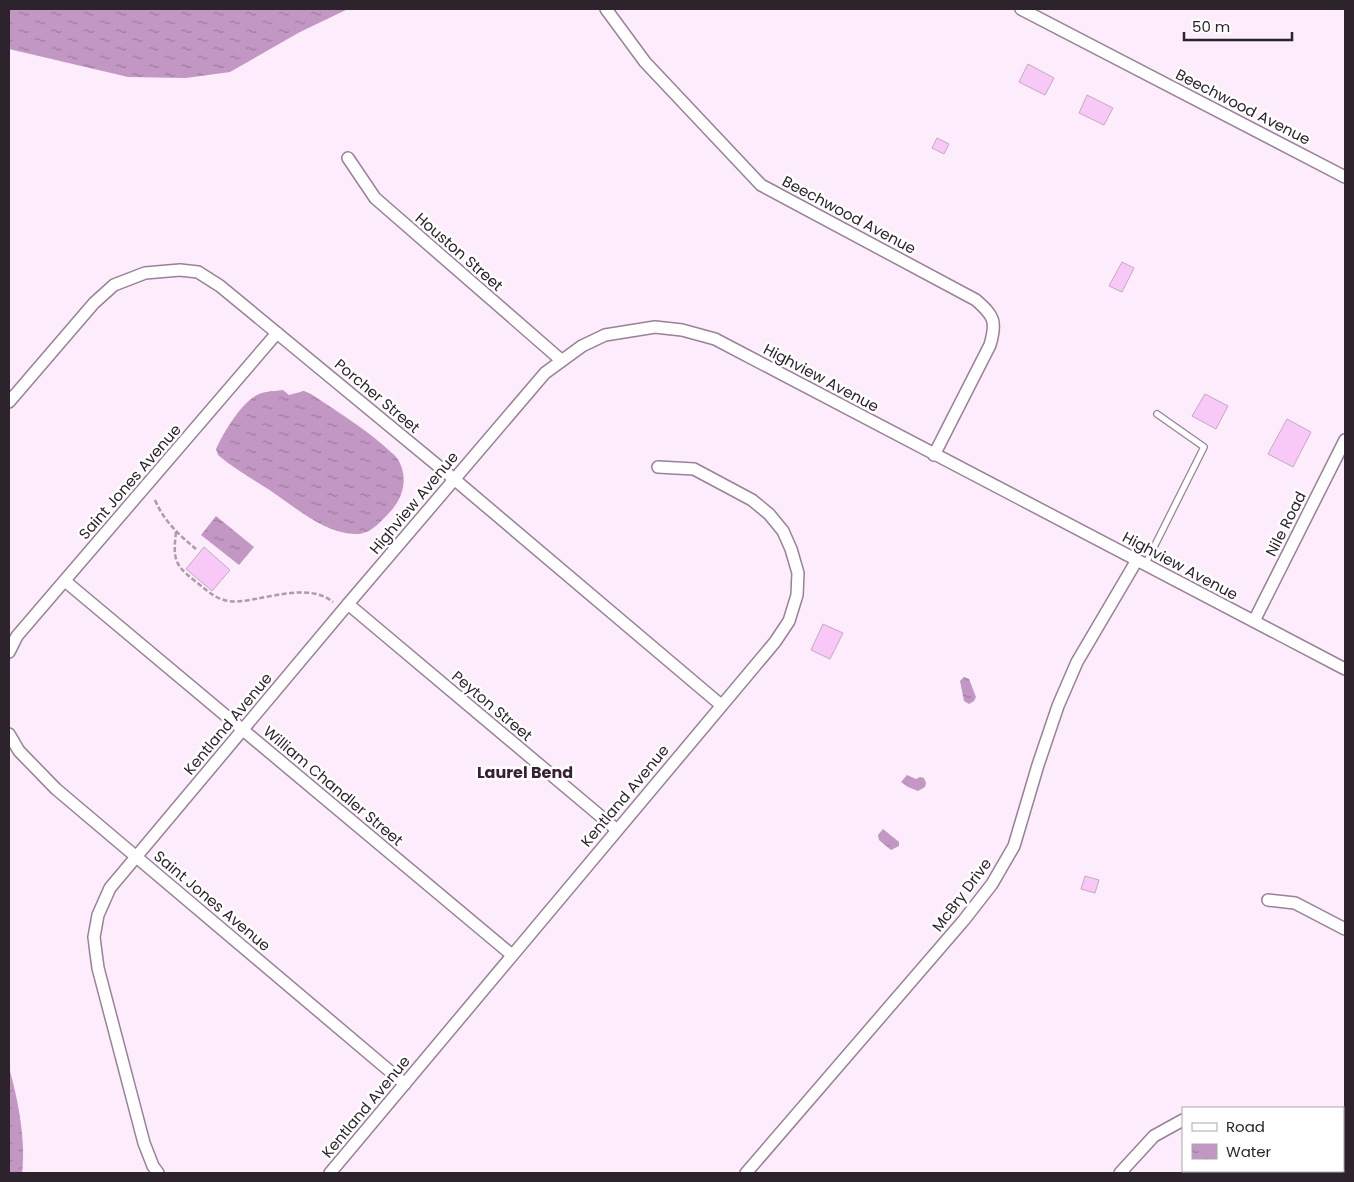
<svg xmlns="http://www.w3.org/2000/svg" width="1354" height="1182" font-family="Poppins,sans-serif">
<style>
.water{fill:url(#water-ripples)}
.building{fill:#f8c9f7;stroke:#c3a9c2}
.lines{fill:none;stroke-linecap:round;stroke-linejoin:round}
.service-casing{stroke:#998199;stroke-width:8}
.minor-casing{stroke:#998199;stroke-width:14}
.path{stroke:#aa9caa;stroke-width:2.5;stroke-dasharray:5 2.5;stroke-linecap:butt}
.service{stroke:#fff;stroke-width:5.5}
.minor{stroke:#fff;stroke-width:11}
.labels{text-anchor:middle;stroke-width:5;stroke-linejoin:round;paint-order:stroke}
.street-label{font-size:15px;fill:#2d232c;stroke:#fff}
.neighbourhood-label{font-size:16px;font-weight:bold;fill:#362136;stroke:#fff}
</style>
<defs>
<pattern id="water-ripples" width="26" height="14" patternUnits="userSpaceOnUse" patternTransform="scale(1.25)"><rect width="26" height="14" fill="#c397c3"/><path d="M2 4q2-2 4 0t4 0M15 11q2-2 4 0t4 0" fill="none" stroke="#9f7b9f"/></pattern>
</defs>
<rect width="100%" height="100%" fill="#fcecfc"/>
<!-- water -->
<g class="water">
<polygon points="9,9 348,9 300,32 230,72 186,78 128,77 9,49"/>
<path d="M283,390L289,395L304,391L311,394C335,410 361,426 383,445C387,449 393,453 397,458C409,476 404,498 389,513C380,522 370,535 355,534C323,533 294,506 268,489C251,478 233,468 218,455L216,449C224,432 242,401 259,394C266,391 276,391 283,390Z"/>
<polygon points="216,516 254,547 239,565 201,535"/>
<polygon points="964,677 969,679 976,697 974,701 969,704 964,701 960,681"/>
<polygon points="907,775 916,779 920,777 924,778 926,783 925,787 918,791 908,787 901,782"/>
<polygon points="883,829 899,842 899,846 891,850 879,840 878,835"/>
<path d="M9,1068C18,1098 26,1142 22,1173H9Z"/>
</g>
<!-- building -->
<g class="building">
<polygon points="1028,64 1054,78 1045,95 1019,82"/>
<polygon points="1087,95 1113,108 1104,125 1079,113"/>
<polygon points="937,138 949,144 944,154 932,148"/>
<polygon points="1122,262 1134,268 1122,292 1109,286"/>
<polygon points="1205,394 1228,406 1216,429 1192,416"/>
<polygon points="1287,419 1311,432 1293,467 1268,454"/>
<polygon points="204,547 230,570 212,591 186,569"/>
<polygon points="823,624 843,633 830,659 811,650"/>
<polygon points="1085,876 1099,880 1095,893 1081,889"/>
</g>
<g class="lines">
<defs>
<polyline id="service" points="1145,565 1204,447 1157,414"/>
<g id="minor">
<path d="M606,9L645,62L761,185L976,300C994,316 997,321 990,345L934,455"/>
<polyline points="1021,9 1345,177"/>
<polyline points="348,158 375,198 561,360"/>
<polyline points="9,402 94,303 114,285 145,273 180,270 198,272 220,286 454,479 721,705"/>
<polyline points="65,581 512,955"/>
<polyline points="348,604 617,830"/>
<polyline points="1254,621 1345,440"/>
<polyline points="9,652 17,636 277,333"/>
<polyline points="9,734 19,751 56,789 405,1084"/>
<polyline points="1268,900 1295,903 1345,929"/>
<polyline points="1319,1171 1322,1173"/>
<polyline points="158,1173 153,1166 144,1143 98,968 96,953 94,937 98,915 110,888 348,604 545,373 582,346 605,335 655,327 682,330 715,339 1345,669"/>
<polyline points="330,1173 775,642 789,621 797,595 798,573 791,549 783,531 769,514 752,500 694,469 658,467"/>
<polyline points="746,1173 964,920 992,884 1014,846 1038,765 1058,706 1077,662 1137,560"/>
<polyline points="1120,1173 1154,1136 1183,1120"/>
</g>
</defs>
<!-- service casing -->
<use href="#service" class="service-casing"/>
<!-- minor casing -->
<use href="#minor" class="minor-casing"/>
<!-- path -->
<g class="path">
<path d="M155,500C164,521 178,534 196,549"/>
<path d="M176,532C173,558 174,565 195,581C204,588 213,597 224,600C234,603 244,601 255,599C279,595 312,585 333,602"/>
</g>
<!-- service -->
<use href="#service" class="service"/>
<!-- minor -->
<use href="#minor" class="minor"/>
</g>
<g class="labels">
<!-- street labels -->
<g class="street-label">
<text transform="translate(1243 107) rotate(27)" y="5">Beechwood Avenue</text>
<text transform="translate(849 215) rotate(28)" y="5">Beechwood Avenue</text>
<text transform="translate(459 252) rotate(41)" y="5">Houston Street</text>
<text transform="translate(821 378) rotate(28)" y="5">Highview Avenue</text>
<text transform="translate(377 396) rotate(40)" y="5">Porcher Street</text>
<text transform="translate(130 482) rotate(-49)" y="5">Saint Jones Avenue</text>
<text transform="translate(414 503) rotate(-50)" y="5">Highview Avenue</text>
<text transform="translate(1286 524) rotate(-63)" y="5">Nile Road</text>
<text transform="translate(1180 566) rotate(28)" y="5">Highview Avenue</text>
<text transform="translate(492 706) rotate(40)" y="5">Peyton Street</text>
<text transform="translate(228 724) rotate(-50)" y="5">Kentland Avenue</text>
<text transform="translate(333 786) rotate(40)" y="5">William Chandler Street</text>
<text transform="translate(625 796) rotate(-50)" y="5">Kentland Avenue</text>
<text transform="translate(962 895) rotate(-53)" y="5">McBry Drive</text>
<text transform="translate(212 901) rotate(40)" y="5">Saint Jones Avenue</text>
<text transform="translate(366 1107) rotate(-50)" y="5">Kentland Avenue</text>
</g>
<!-- neighbourhood labels -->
<g class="neighbourhood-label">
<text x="525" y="778">Laurel Bend</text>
</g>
</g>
<!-- border -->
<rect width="1354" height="1182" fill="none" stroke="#2d232c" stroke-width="20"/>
<!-- legend -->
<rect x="1182" y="1107" width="162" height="65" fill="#ffffff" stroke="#aba7ab"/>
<rect x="1192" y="1123" width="25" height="8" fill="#ffffff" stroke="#aba7ab"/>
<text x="1226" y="1132" font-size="15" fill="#2d232c">Road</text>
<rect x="1192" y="1144" width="25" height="15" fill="url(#water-ripples)" stroke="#aba7ab"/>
<text x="1226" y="1157" font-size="15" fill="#2d232c">Water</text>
<!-- scale -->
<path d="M1184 32v8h108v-8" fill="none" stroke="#2d232c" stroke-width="2.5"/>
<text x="1192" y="32" font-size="15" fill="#2d232c" stroke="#ffffff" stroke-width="4" paint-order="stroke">50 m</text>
</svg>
